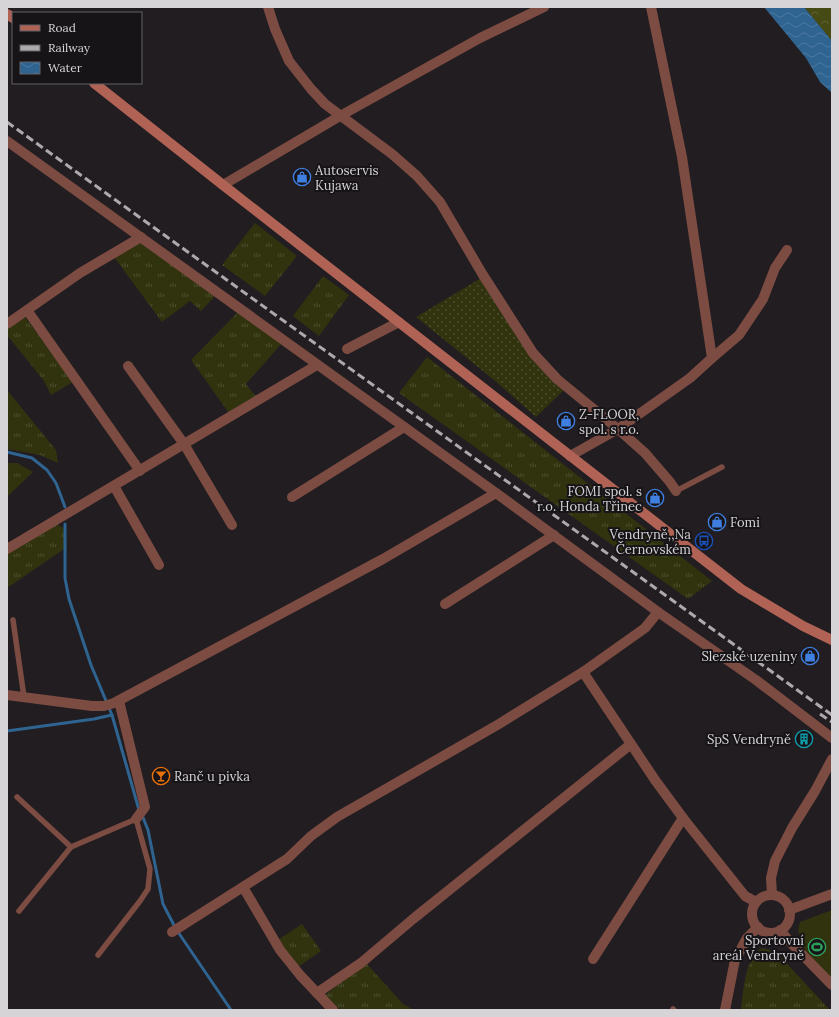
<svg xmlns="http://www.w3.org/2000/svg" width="839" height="1017" font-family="Lora,serif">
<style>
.grass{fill:url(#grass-tufts)}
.forest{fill:url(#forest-crowns)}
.park{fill:#30330e}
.garden{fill:url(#garden-dots)}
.water{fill:url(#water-waves)}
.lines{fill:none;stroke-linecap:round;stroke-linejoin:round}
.stream{stroke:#2f6491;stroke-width:3}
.service{stroke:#7c4b42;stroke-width:5.5}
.minor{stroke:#7c4b42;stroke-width:10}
.tertiary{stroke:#7c4b42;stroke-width:10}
.secondary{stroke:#b06355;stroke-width:10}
.rail{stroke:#acaaad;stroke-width:3;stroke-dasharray:8 4;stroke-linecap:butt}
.labels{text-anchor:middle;stroke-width:4;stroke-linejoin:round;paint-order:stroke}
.poi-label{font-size:13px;fill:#d6d4d7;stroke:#171418;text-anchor:end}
</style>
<defs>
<pattern id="grass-tufts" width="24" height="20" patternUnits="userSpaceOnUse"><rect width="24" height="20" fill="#30330e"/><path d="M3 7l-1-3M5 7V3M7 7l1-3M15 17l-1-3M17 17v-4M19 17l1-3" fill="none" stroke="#4d5030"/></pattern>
<pattern id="forest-crowns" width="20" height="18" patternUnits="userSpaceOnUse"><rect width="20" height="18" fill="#464a15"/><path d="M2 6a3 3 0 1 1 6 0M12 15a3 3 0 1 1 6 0" fill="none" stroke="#606336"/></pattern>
<pattern id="garden-dots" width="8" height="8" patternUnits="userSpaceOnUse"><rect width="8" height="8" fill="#30330e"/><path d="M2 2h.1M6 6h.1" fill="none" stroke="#4d5030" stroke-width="1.8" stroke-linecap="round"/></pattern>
<pattern id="water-waves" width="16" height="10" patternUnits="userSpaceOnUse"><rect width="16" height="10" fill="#2f6491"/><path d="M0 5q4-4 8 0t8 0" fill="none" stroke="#4c79a0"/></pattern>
</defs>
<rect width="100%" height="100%" fill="#211d21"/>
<!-- grass -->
<g class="grass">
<polygon points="255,223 297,256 265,296 222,265"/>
<polygon points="140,242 216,295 201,311 190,301 162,322 114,257"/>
<polygon points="323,276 349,295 319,336 293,316"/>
<polygon points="239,311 282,343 246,384 257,398 229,413 191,360"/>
<polygon points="25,317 73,382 51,395 44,381 7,335 7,330"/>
<polygon points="427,357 712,581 688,599 399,393"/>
<polygon points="7,390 56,450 58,463 40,455 7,449"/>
<polygon points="7,463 17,463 33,472 7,497"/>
<polygon points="56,524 64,528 67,547 7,588 7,553"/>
<polygon points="302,924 321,951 298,967 278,940"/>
<path d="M763,948L776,952L830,1010H741C743,994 745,954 763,948Z"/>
<polygon points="366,963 403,1004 414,1010 340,1010 325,995"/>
</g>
<!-- forest -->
<polygon class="forest" points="804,7 832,7 832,41 828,37"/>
<!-- park -->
<polygon class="park" points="832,910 832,979 807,953 797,940 800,936 798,930 800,922"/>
<!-- garden -->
<polygon class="garden" points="481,278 564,390 536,417 494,380 416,317"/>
<!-- water -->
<polygon class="water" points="764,7 804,7 832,41 832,93 820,82 806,58"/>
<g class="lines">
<!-- stream -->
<g class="stream">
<polyline points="7,452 32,458 47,470 56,483 65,507"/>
<polyline points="65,524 65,578 69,599 91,665 112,715"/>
<polyline points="7,731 94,719 112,715 139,810"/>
<polyline points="142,815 148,830 163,904 176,929 231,1010"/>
</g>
<!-- service -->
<g class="service">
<polyline points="676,491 722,467"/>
<polyline points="13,620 24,697"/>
<polyline points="17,797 71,847"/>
<polyline points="19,911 71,847 136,819 150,869 148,889 140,901 98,955"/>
<polyline points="673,1009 674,1010"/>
</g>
<!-- minor -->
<g class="minor">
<polyline points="268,7 275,29 289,61 311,89 325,104 392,154 417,176 440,202 483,275 533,353 557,379 618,429 645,453 670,482 676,491"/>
<polyline points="7,141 496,493 658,612 756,680 832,738"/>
<polyline points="223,185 340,116 480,38 544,7"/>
<polyline points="27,310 140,471"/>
<polyline points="7,324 80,273 141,237"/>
<polyline points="347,349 399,322"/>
<polyline points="712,358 739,335 763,299 775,268 787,250"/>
<polyline points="128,366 184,444 232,525"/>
<polyline points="570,456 618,429 690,378 712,358 682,157 651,7"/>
<polyline points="114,486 159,565"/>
<polyline points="292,497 404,427"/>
<polyline points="7,549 317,365"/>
<polyline points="445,604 554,535"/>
<polyline points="658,612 645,628 583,672 655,780 683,818 745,896 756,902"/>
<polyline points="7,695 92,706 104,706 114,703 383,559 496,493"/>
<polyline points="119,701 145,807 136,819"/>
<polyline points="243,887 280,950 300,975 333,1010"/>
<polyline points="772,894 771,878 775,861 792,828 815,791 832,759"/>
<polyline points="780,930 789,941 832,985"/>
<polyline points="172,932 287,859 311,836 337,817 499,724 583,672"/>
<polyline points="593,959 683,818"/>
<polyline points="317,993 361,963 413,919 631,744"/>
</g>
<!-- tertiary -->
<g class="tertiary">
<circle cx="771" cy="914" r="19"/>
<polyline points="789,910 832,894"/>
<polyline points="725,1010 735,960 747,938 758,927"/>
</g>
<!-- secondary -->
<g class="secondary">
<polyline points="7,14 13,18"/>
<polyline points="94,83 223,185 741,589 803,626 832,640"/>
</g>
<!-- rail -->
<g class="rail">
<polyline points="7,122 832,715"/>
<polyline points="820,714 832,722"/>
</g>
</g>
<!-- icons -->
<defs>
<symbol id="shop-ring" viewBox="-11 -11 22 22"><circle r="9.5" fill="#171418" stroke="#3f7fe0" stroke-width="1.5"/><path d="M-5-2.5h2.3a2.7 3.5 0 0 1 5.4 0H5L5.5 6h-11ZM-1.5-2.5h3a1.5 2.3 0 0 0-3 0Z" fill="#3f7fe0"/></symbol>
<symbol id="bus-ring" viewBox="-11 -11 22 22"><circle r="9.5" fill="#171418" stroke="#1a4fb4" stroke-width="1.5"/><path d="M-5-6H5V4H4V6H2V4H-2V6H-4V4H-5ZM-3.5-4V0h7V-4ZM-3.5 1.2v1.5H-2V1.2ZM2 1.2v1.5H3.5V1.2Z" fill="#1a4fb4"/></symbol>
<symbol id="building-ring" viewBox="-11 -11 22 22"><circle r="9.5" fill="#171418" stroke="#0f9aa8" stroke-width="1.5"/><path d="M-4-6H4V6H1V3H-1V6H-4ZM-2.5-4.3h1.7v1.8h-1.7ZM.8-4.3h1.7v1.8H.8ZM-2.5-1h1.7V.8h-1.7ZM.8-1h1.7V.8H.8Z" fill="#0f9aa8"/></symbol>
<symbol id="bar-ring" viewBox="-11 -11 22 22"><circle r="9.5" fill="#171418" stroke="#e8710a" stroke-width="1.5"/><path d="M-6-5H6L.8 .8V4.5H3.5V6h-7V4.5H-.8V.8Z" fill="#e8710a"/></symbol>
<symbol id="stadium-ring" viewBox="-11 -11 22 22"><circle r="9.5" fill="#171418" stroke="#2e9e5b" stroke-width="1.5"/><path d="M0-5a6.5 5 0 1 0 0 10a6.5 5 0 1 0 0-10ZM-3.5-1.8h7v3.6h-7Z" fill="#2e9e5b"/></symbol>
</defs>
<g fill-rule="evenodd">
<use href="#shop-ring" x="292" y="167" width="20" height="20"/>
<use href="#shop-ring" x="556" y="411" width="20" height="20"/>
<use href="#shop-ring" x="645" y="488" width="20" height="20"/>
<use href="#shop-ring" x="707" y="512" width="20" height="20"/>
<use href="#bus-ring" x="694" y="531" width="20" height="20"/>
<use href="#shop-ring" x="800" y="646" width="20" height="20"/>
<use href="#building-ring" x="794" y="729" width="20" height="20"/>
<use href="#bar-ring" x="151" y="766" width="20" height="20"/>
<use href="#stadium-ring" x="807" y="937" width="20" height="20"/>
</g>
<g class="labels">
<!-- poi labels -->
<g class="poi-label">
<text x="315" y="175" text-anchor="start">Autoservis<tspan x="315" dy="15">Kujawa</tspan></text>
<text x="579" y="419" text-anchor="start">Z-FLOOR,<tspan x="579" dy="15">spol. s r.o.</tspan></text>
<text x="642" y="496">FOMI spol. s<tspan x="642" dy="15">r.o. Honda Třinec</tspan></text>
<text x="730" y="527" text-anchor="start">Fomi</text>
<text x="691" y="539">Vendryně,,Na<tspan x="691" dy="15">Černovském</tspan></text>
<text x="797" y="661">Slezské uzeniny</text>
<text x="791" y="744">SpS Vendryně</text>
<text x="174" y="781" text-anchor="start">Ranč u pivka</text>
<text x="804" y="945">Sportovní<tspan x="804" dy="15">areál Vendryně</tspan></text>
</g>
</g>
<!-- border -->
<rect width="839" height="1017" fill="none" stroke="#d6d4d7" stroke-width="16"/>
<!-- legend -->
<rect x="12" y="12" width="130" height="72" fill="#171418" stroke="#636164"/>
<rect x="20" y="25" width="20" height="6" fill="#b06355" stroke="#636164"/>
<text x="48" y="32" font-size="12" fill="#d6d4d7">Road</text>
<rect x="20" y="45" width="20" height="6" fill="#acaaad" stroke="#636164"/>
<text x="48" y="52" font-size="12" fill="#d6d4d7">Railway</text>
<rect x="20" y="62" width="20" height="12" fill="url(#water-waves)" stroke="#636164"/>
<text x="48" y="72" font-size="12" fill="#d6d4d7">Water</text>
</svg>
